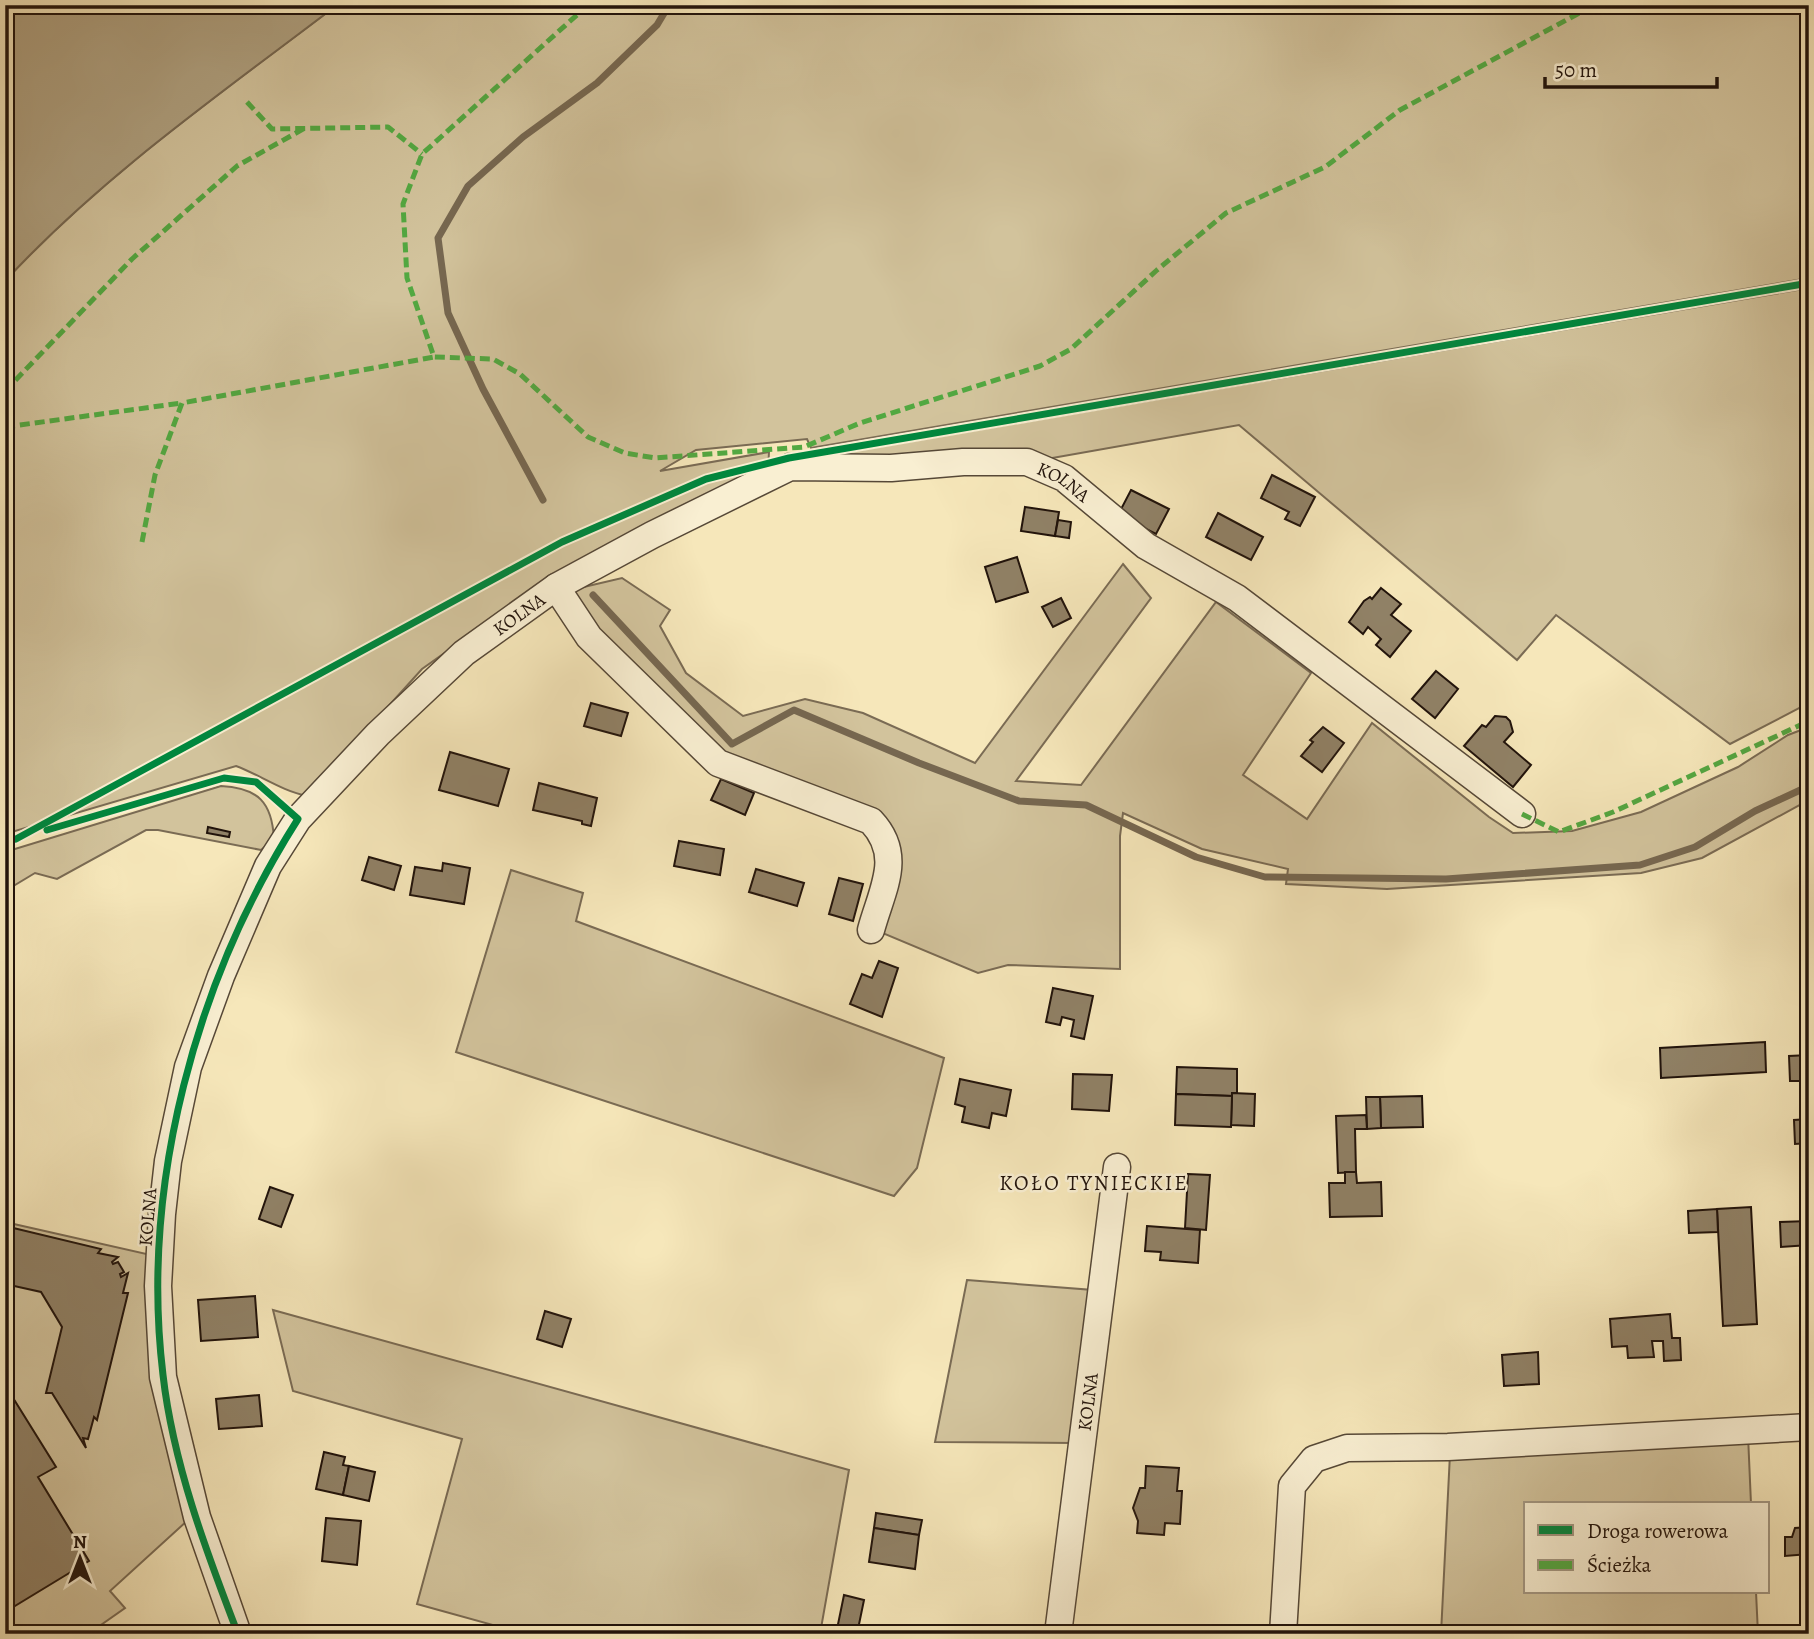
<svg xmlns="http://www.w3.org/2000/svg" width="1814" height="1639" font-family="Alegreya,serif">
<style>
.green{fill:#d2c39c;stroke:#7a6b54;stroke-width:2}
.water{fill:#ae9f7e;stroke:#766750;stroke-width:2}
.lines{fill:none;stroke-linecap:round;stroke-linejoin:round}
.stream{stroke:#766750;stroke-width:7}
.building{fill:#908166;stroke:#21130b;stroke-width:2}
.minor-casing{stroke:#564837;stroke-width:29}
.minor{stroke:#f9efd2;stroke-width:26}
.quiet{stroke:#52a841;stroke-width:5;stroke-dasharray:10 5;stroke-linecap:butt}
.cycleway-casing{stroke:#f9efd2;stroke-width:11}
.cycleway{stroke:#00873e;stroke-width:7}
.labels{text-anchor:middle;stroke-width:5;stroke-linejoin:round;paint-order:stroke}
.street-label{font-size:19px;fill:#21130b;stroke:#f9efd2}
.neighbourhood-label{font-size:21px;letter-spacing:2px;fill:#21130b;stroke:#f9efd2}
</style>
<rect width="100%" height="100%" fill="#f6e7ba"/>
<filter id="stains"><feTurbulence type="fractalNoise" baseFrequency=".00286" numOctaves="4"/><feColorMatrix values="0 0 0 0 .2 0 0 0 0 .09 0 0 0 0 .02 0 0 0 .5 -.17"/></filter>
<radialGradient id="worn" r=".72"><stop offset=".6" stop-color="#630" stop-opacity="0"/><stop offset="1" stop-color="#630" stop-opacity=".3"/></radialGradient>
<!-- green -->
<g class="green">
<path d="M337,5H1809V278L811,448L807,439L696,450L660,471L769,452L768,470L536,588L422,669L307,796C282,791 260,775 236,766L5,834V281C103,175 223,92 337,5Z"/>
<polygon points="1809,288 1809,703 1730,744 1556,615 1517,660 1239,425 1041,460 806,459"/>
<polygon points="1123,564 1151,598 1016,781 1081,785 1216,602 1311,673 1243,775 1307,819 1372,723 1489,817 1513,833 1572,831 1641,812 1738,767 1788,735 1809,727 1809,800 1702,858 1641,873 1387,889 1286,884 1288,869 1202,849 1123,813 1120,836 1120,969 1008,965 978,973 880,932 899,848 723,756 600,640 571,590 622,578 670,610 660,626 686,673 743,716 805,699 863,713 975,763"/>
<path d="M221,786C258,788 272,802 274,839L261,850L158,830H146L57,879L35,873L5,891V852Z"/>
<polygon points="511,870 583,893 576,921 944,1058 917,1168 894,1196 456,1052"/>
<polygon points="5,1222 151,1255 188,1520 110,1591 125,1608 88,1634 5,1634"/>
<polygon points="967,1280 1093,1290 1073,1443 935,1442"/>
<polygon points="273,1310 849,1470 820,1634 525,1634 417,1604 462,1439 293,1391"/>
<polygon points="1748,1435 1751,1504 1525,1504 1525,1592 1756,1592 1758,1634 1441,1634 1450,1454"/>
</g>
<!-- water -->
<path class="water" d="M5,5H337C223,92 103,175 5,281Z"/>
<g class="lines">
<!-- stream -->
<g class="stream">
<polyline points="543,500 483,389 448,313 438,238 468,186 523,137 597,83 657,25 669,5"/>
<polyline points="593,595 732,744 794,710 919,763 1019,801 1086,805 1196,857 1265,877 1446,879 1640,865 1695,847 1755,811 1809,786"/>
</g>
</g>
<!-- building -->
<g class="building">
<polygon points="1272,475 1315,497 1300,526 1285,519 1289,512 1261,498"/>
<polygon points="1131,490 1169,509 1156,534 1118,515"/>
<polygon points="1025,507 1059,512 1055,536 1021,531"/>
<polygon points="1218,513 1263,537 1251,560 1206,537"/>
<polygon points="1058,520 1071,522 1069,538 1055,536"/>
<polygon points="1017,557 1028,592 996,602 985,567"/>
<polygon points="1381,588 1401,604 1391,615 1411,631 1390,657 1376,645 1381,639 1368,627 1363,634 1349,622 1364,601 1370,597 1372,599"/>
<polygon points="1061,598 1071,618 1053,627 1042,607"/>
<polygon points="1436,671 1458,689 1435,718 1412,699"/>
<polygon points="591,703 628,713 621,736 584,726"/>
<polygon points="1495,716 1506,717 1510,721 1513,732 1504,742 1531,765 1513,787 1464,746 1482,725 1486,727"/>
<polygon points="1323,727 1344,743 1322,772 1301,756 1313,742 1310,740"/>
<polygon points="450,752 509,769 498,806 439,790"/>
<polygon points="721,779 754,793 745,815 711,800"/>
<polygon points="539,783 597,798 591,826 582,824 582,821 533,810"/>
<polygon points="208,827 230,832 229,837 207,833"/>
<polygon points="679,841 724,849 720,875 674,866"/>
<polygon points="369,857 401,866 394,890 362,880"/>
<polygon points="443,863 470,868 464,904 410,895 415,867 442,871"/>
<polygon points="756,869 804,883 797,906 749,892"/>
<polygon points="839,878 863,884 853,921 829,914"/>
<polygon points="879,961 898,968 882,1017 850,1004 862,974 872,978"/>
<polygon points="1053,988 1093,996 1084,1039 1071,1036 1074,1020 1062,1017 1060,1025 1046,1022"/>
<polygon points="1765,1042 1766,1072 1661,1078 1660,1048"/>
<polygon points="1809,1055 1809,1081 1790,1081 1789,1056"/>
<polygon points="1177,1067 1237,1069 1237,1093 1232,1093 1232,1096 1176,1094"/>
<polygon points="1073,1074 1112,1075 1109,1111 1072,1109"/>
<polygon points="960,1079 1011,1090 1006,1116 992,1113 989,1128 962,1122 965,1107 955,1104"/>
<polygon points="1232,1093 1255,1094 1254,1126 1231,1125"/>
<polygon points="1176,1094 1232,1096 1231,1127 1175,1125"/>
<polygon points="1422,1096 1423,1127 1381,1128 1380,1097"/>
<polygon points="1366,1097 1380,1097 1381,1128 1367,1129"/>
<polygon points="1366,1115 1367,1129 1355,1129 1356,1172 1338,1173 1336,1116"/>
<polygon points="1809,1119 1809,1143 1795,1144 1794,1120"/>
<polygon points="1345,1172 1356,1172 1357,1183 1381,1182 1382,1216 1330,1217 1329,1183 1345,1183"/>
<polygon points="1188,1174 1210,1175 1206,1230 1185,1228"/>
<polygon points="270,1187 293,1195 281,1227 259,1219"/>
<polygon points="1751,1207 1757,1324 1723,1326 1717,1209"/>
<polygon points="1717,1209 1718,1232 1689,1233 1688,1211"/>
<polygon points="1809,1221 1809,1245 1781,1247 1780,1222"/>
<polygon points="5,1226 101,1249 98,1253 118,1257 112,1262 113,1264 118,1262 124,1272 120,1274 121,1277 128,1273 123,1293 128,1293 97,1420 94,1417 88,1439 83,1438 86,1448 52,1393 46,1393 62,1327 41,1292 5,1284"/>
<polygon points="1147,1226 1200,1230 1198,1263 1160,1260 1161,1252 1145,1251"/>
<polygon points="255,1296 258,1337 201,1341 198,1300"/>
<polygon points="545,1311 571,1319 562,1347 537,1339"/>
<polygon points="1670,1314 1672,1338 1680,1338 1681,1360 1664,1361 1663,1341 1652,1341 1654,1357 1628,1358 1627,1346 1612,1347 1610,1319"/>
<polygon points="1538,1352 1539,1384 1504,1386 1502,1355"/>
<polygon points="5,1385 56,1467 38,1477 89,1561 5,1612"/>
<polygon points="259,1395 262,1426 219,1429 216,1399"/>
<polygon points="324,1452 345,1457 343,1465 349,1466 343,1495 316,1489"/>
<polygon points="349,1466 375,1472 369,1501 343,1495"/>
<polygon points="1146,1466 1179,1468 1177,1491 1182,1491 1180,1524 1165,1523 1164,1535 1137,1533 1138,1521 1133,1508 1140,1488 1145,1488"/>
<polygon points="876,1513 922,1520 919,1535 874,1528"/>
<polygon points="326,1518 361,1521 357,1565 322,1561"/>
<polygon points="1809,1527 1809,1554 1785,1556 1785,1537 1792,1537 1795,1528"/>
<polygon points="874,1528 919,1535 915,1569 869,1562"/>
<polygon points="844,1595 864,1600 857,1634 836,1634"/>
</g>
<g class="lines">
<defs>
<g id="minor">
<path d="M556,587L589,637L718,763L871,821C904,856 882,889 871,930"/>
<path id="s1" d="M238,1634L197,1517L163,1377L158,1286L162,1214L168,1161L188,1067L221,976L268,866L298,819L378,734L464,653L556,587L652,535L790,467L891,468L963,462H1027L1064,478L1146,546L1237,598L1522,814"/>
<path id="s2" d="M1058,1634L1117,1167"/>
<polyline points="1283,1634 1292,1486 1314,1459 1347,1448 1448,1447 1809,1427"/>
</g>
</defs>
<!-- minor casing -->
<use href="#minor" class="minor-casing"/>
<!-- minor -->
<use href="#minor" class="minor"/>
<!-- quiet -->
<g class="quiet">
<polyline points="588,5 422,154 403,204 407,278 434,357 493,359 520,374 588,437 625,453 655,458 804,447 860,423 1040,366 1071,349 1157,270 1226,213 1325,167 1400,110 1594,5"/>
<polyline points="247,102 272,129 388,127 422,154"/>
<polyline points="5,391 132,259 237,166 305,128"/>
<polyline points="5,427 182,403"/>
<polyline points="142,542 155,475 182,403 434,357"/>
<polyline points="1522,814 1559,832 1613,812 1809,721"/>
</g>
<defs>
<g id="cycleway">
<path d="M47,830L224,778L256,782L298,819C196,979 140,1185 163,1375C173,1463 206,1551 238,1634"/>
<polyline points="16,839 562,542 706,479 789,458 1809,283"/>
</g>
</defs>
<!-- cycleway casing -->
<use href="#cycleway" class="cycleway-casing"/>
<!-- cycleway -->
<use href="#cycleway" class="cycleway"/>
</g>
<g class="labels">
<!-- street labels -->
<g class="street-label">
<text dy="7" stroke="none"><textPath href="#s1" startOffset="1743">KOLNA</textPath></text>
<text dy="7" stroke="none"><textPath href="#s1" startOffset="1155">KOLNA</textPath></text>
<text transform="translate(147 1217) rotate(-85)" y="7">KOLNA</text>
<text dy="7" stroke="none"><textPath href="#s2" startOffset="234">KOLNA</textPath></text>
</g>
<!-- neighbourhood labels -->
<g class="neighbourhood-label">
<text x="1094" y="1190">KOŁO TYNIECKIE</text>
</g>
</g>
<!-- margin -->
<rect width="1814" height="1639" fill="none" stroke="#f6e7ba" stroke-width="28"/>
<rect x="7" y="7" width="1800" height="1625" fill="none" stroke="#21130b" stroke-width="3.5"/>
<rect x="14" y="14" width="1786" height="1611" fill="none" stroke="#21130b" stroke-width="2"/>
<!-- legend -->
<rect x="1524" y="1502" width="245" height="91" fill="#f9efd2" stroke="#a39782" stroke-width="2"/>
<rect x="1538" y="1525" width="35" height="10" fill="#00873e" stroke="#a39782" stroke-width="2"/>
<text x="1587" y="1538" font-size="21" fill="#21130b">Droga rowerowa</text>
<rect x="1538" y="1560" width="35" height="10" fill="#52a841" stroke="#a39782" stroke-width="2"/>
<text x="1587" y="1572" font-size="21" fill="#21130b">Ścieżka</text>
<!-- north arrow -->
<g transform="translate(80 1558)" stroke="#f9efd2" stroke-width="5" paint-order="stroke">
<path d="M0-5L12 26L0 18L-12 26Z" fill="#21130b"/>
<text y="-10" font-size="19" font-weight="bold" text-anchor="middle" fill="#21130b">N</text>
</g>
<!-- scale -->
<path d="M1545 77v10h172v-10" fill="none" stroke="#21130b" stroke-width="3.5"/>
<text x="1555" y="77" font-size="21" fill="#21130b" stroke="#f9efd2" stroke-width="5" paint-order="stroke">50 m</text>
<rect width="100%" height="100%" filter="url(#stains)"/>
<rect width="100%" height="100%" fill="url(#worn)"/>
</svg>
